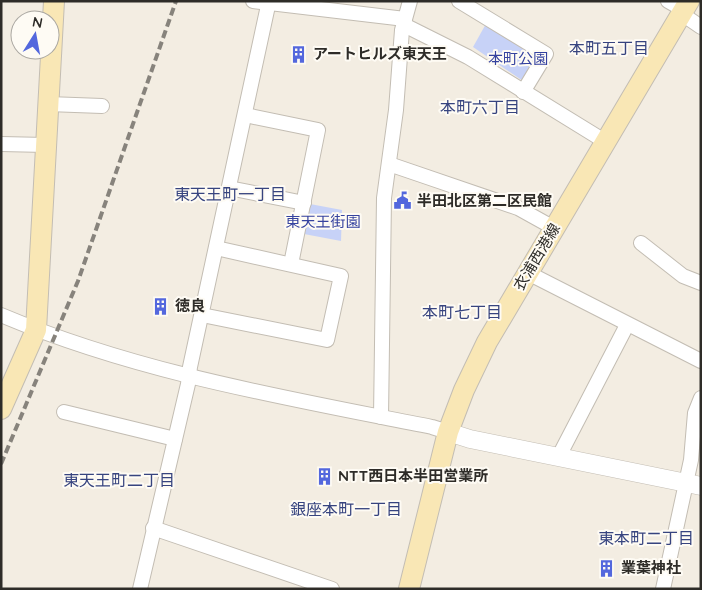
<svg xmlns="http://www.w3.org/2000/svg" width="702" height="590" font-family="Quicksand,'Noto Sans JP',sans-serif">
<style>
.green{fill:#c7d2f7}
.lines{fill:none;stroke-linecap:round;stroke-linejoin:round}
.minor-casing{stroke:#c3bdb3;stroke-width:16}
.tertiary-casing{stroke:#c3bdb3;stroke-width:19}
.secondary-casing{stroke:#c3bdb3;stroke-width:22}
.minor{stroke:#fff;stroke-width:14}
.tertiary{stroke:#fff;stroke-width:18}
.secondary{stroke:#f9e7b5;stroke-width:20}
.rail{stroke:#87837c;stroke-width:4;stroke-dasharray:8 4;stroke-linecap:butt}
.labels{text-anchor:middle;stroke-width:4;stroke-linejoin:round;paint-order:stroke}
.poi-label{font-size:15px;font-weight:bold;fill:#2e2c28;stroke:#fefbf4;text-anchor:start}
.park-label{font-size:15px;fill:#35429f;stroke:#fefbf4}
.street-label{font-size:15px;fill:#2e2c28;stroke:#fefbf4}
.neighbourhood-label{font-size:16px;fill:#37447f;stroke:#fefbf4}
</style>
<rect width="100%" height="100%" fill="#f3ede2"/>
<!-- green -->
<g class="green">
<polygon points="487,22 540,54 523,81 473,47"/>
<polygon points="310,204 342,210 341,241 304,234"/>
</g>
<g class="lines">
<defs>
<g id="minor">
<polyline points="253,1 405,19"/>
<polyline points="459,1 546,54 523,92"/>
<polyline points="668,1 684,10"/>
<polyline points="682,14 701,27"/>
<polyline points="404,25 468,57 606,142"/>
<polyline points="48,104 102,106"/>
<polyline points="245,115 318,130 291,264"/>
<polyline points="1,144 46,145"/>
<polyline points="389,164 518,208 554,228"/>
<polyline points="229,188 304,203"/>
<polyline points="641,243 683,276 701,283"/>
<polyline points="528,273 701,361"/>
<path d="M1,315C138,373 287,398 432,427L448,432"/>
<polyline points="202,315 327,340 341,276 216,248"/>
<polyline points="64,412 175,439"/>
<polyline points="381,417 384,198 396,110 402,30 410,1"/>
<polyline points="558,458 627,325"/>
<polyline points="153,528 332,589"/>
<polyline points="140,589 188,384 190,367 269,1"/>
<polyline points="663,589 691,460 695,413 701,398"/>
</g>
<polyline id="tertiary" points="448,432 470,439 701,486"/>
<g id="secondary">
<polyline points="1,409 36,330 54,1"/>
<polyline points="409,589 448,432 464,390 487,342 689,1"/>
</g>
</defs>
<!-- minor casing -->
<use href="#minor" class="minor-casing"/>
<!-- tertiary casing -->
<use href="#tertiary" class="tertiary-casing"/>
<!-- secondary casing -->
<use href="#secondary" class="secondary-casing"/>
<!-- minor -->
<use href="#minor" class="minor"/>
<!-- tertiary -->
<use href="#tertiary" class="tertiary"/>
<!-- secondary -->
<use href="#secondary" class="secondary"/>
<!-- rail -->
<polyline class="rail" points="1,464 78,281 176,1"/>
</g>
<!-- icons -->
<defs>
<symbol id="building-bare" viewBox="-9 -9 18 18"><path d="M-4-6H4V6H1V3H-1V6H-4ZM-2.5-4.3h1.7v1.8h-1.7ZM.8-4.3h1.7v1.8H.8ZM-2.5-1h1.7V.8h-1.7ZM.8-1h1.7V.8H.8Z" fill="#5367dd" stroke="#fefbf4" stroke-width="2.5" paint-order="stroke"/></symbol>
<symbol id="civic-bare" viewBox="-9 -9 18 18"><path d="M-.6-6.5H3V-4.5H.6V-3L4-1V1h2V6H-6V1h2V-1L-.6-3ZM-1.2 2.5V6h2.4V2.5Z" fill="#5367dd" stroke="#fefbf4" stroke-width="2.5" paint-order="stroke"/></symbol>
</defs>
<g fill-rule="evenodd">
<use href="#building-bare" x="286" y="42" width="25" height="25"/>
<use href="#civic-bare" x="390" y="188" width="25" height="25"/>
<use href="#building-bare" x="148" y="294" width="25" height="25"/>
<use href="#building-bare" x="312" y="464" width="25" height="25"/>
<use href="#building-bare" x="594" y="556" width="25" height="25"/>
</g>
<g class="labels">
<!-- poi labels -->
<g class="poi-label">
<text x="313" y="59">アートヒルズ東天王</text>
<text x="417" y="206">半田北区第二区民館</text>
<text x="175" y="311">徳良</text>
<text x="338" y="481">NTT西日本半田営業所</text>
<text x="621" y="573">業葉神社</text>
</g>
<!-- park labels -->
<g class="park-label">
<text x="518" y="64">本町公園</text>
<text x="323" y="227">東天王街園</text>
</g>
<!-- street labels -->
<g class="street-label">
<text transform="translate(537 257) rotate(-59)" y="5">衣浦西港線</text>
</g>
<!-- neighbourhood labels -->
<g class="neighbourhood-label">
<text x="609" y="54">本町五丁目</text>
<text x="480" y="113">本町六丁目</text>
<text x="230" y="200">東天王町一丁目</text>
<text x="462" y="318">本町七丁目</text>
<text x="119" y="486">東天王町二丁目</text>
<text x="346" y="515">銀座本町一丁目</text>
<text x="646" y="544">東本町二丁目</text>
</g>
</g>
<!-- border -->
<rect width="702" height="590" fill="none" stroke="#2e2c28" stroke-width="5"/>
<!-- north arrow -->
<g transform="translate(35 35) rotate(11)"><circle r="24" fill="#fefbf4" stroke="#aba8a2"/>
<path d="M0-4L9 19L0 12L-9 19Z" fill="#5367dd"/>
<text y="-8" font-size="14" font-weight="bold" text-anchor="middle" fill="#2e2c28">N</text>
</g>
</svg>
